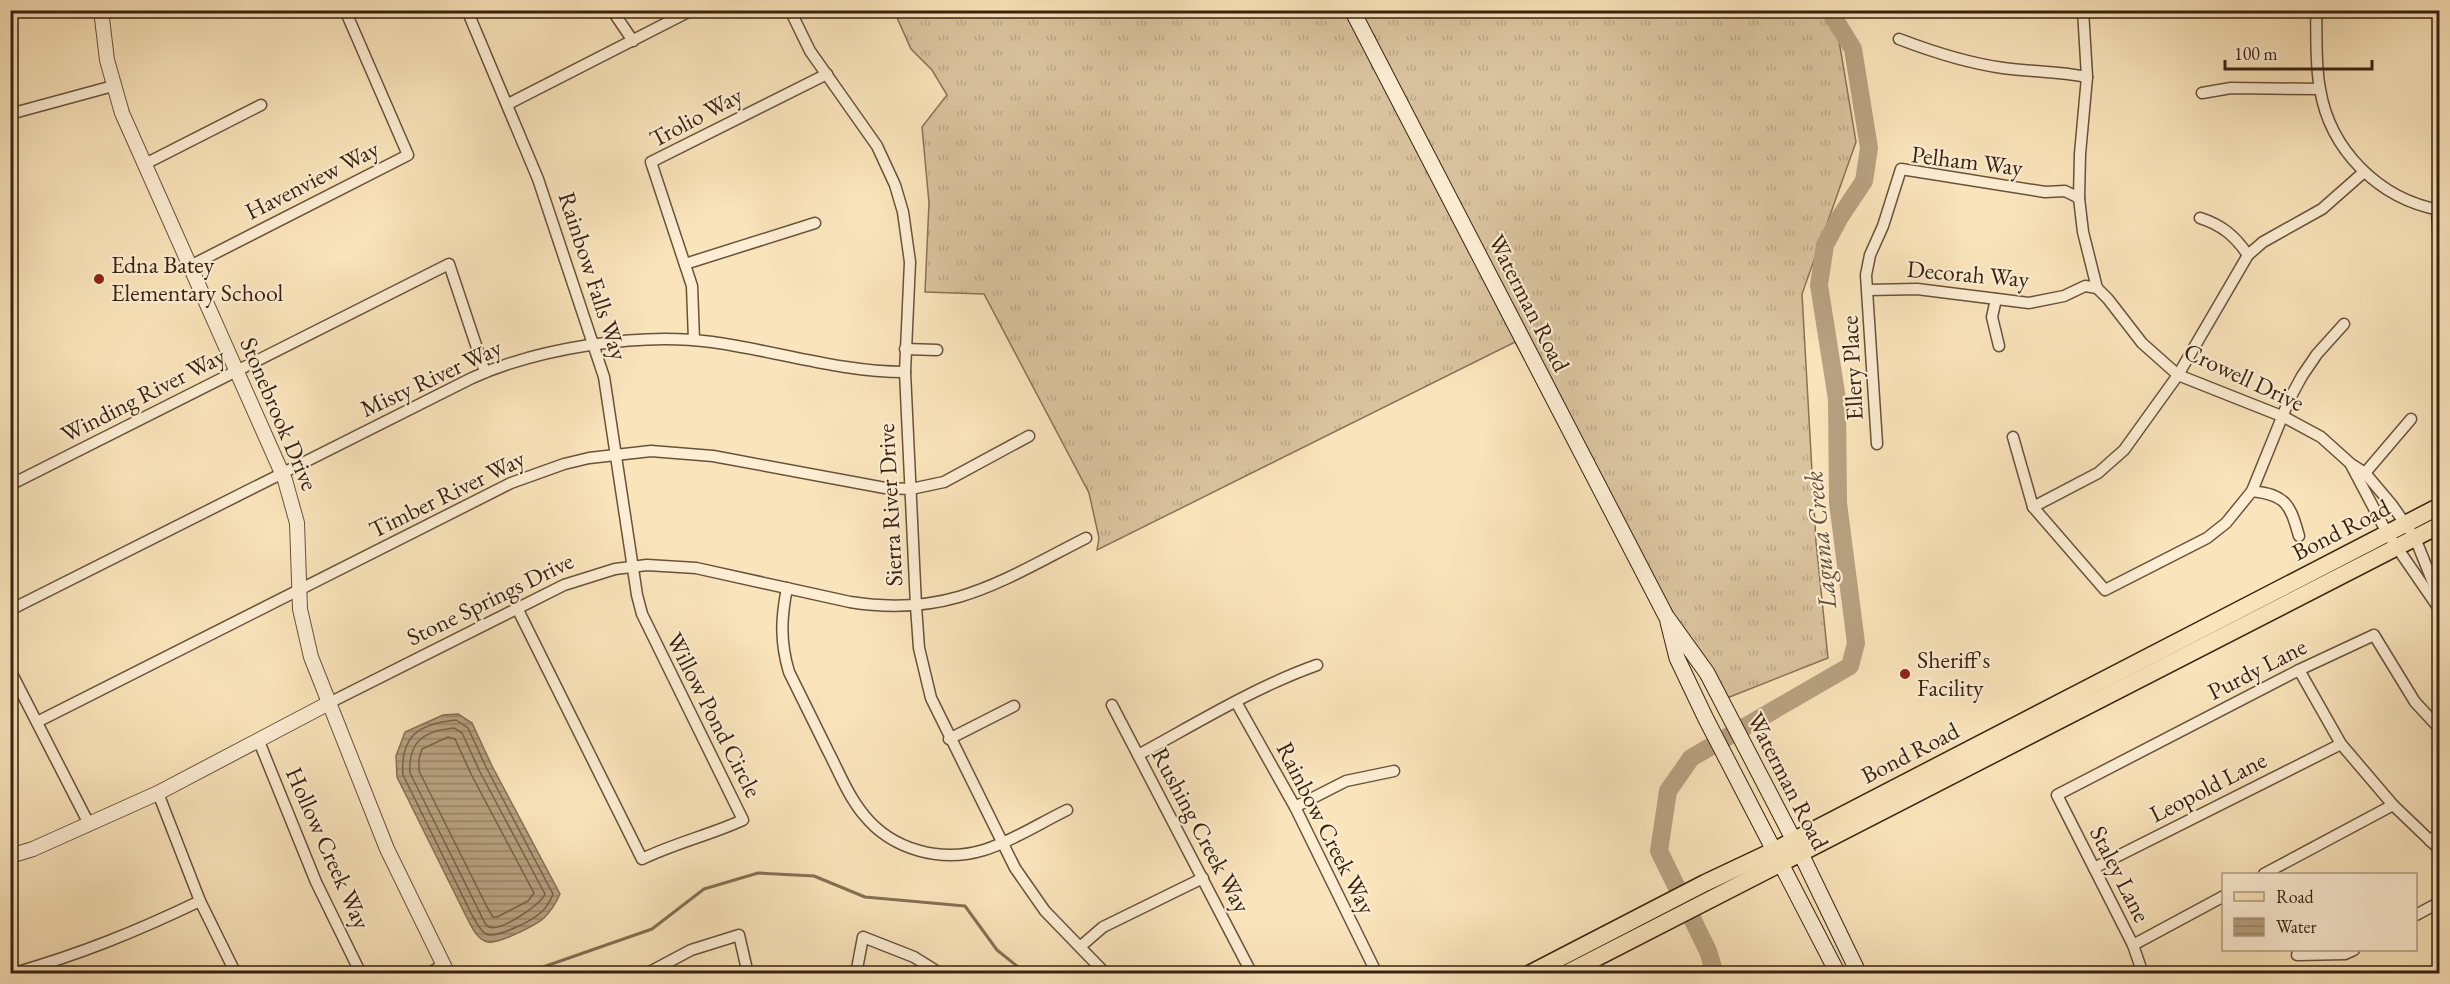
<svg xmlns="http://www.w3.org/2000/svg" width="2450" height="984" font-family="'EB Garamond',serif">
<style>
.grass{fill:url(#grass-tufts);stroke:#897257;stroke-width:1.5}
.water{fill:url(#water-rules);stroke:#856f54;stroke-width:1.5}
.lines{fill:none;stroke-linecap:round;stroke-linejoin:round}
.shore{stroke:#786248;stroke-width:1.5}
.stream{stroke:#856f54;stroke-width:3}
.river{stroke:#b8a281;stroke-width:18}
.minor-casing{stroke:#69523b;stroke-width:13}
.tertiary-casing{stroke:#69523b;stroke-width:16}
.secondary-casing{stroke:#392210;stroke-width:17}
.primary-casing{stroke:#392210;stroke-width:19}
.minor{stroke:#fcedd3;stroke-width:10}
.tertiary{stroke:#fcedd3;stroke-width:14}
.secondary{stroke:#fcedd3;stroke-width:15}
.primary{stroke:#fae4bb;stroke-width:16}
.poi-dot{fill:#8f2418;stroke:#fcedd3;stroke-width:2}
.labels{text-anchor:middle;stroke-width:4.5;stroke-linejoin:round;paint-order:stroke}
.street-label{font-size:24px;fill:#392210;stroke:#fcedd3}
.poi-label{font-size:24px;fill:#392210;stroke:#fcedd3;text-anchor:start}
.water-label{font-size:26px;font-style:italic;fill:#654f38;stroke:#fcedd3}
</style>
<defs>
<pattern id="grass-tufts" width="24" height="20" patternUnits="userSpaceOnUse" patternTransform="scale(1.5)"><rect width="24" height="20" fill="#d9c39e"/><path d="M3 7l-1-3M5 7V3M7 7l1-3M15 17l-1-3M17 17v-4M19 17l1-3" fill="none" stroke="#bba787"/></pattern>
<pattern id="water-rules" width="6" height="5" patternUnits="userSpaceOnUse" patternTransform="scale(1.5)"><rect width="6" height="5" fill="#b8a281"/><path d="M0 2.5h6" fill="none" stroke="#978468"/></pattern>
</defs>
<rect width="100%" height="100%" fill="#fae4bb"/>
<filter id="stains"><feTurbulence type="fractalNoise" baseFrequency=".00333" numOctaves="4"/><feColorMatrix values="0 0 0 0 .2 0 0 0 0 .09 0 0 0 0 .02 0 0 0 .5 -.17"/></filter>
<radialGradient id="worn" r=".72"><stop offset=".6" stop-color="#630" stop-opacity="0"/><stop offset="1" stop-color="#630" stop-opacity=".3"/></radialGradient>
<!-- grass -->
<polygon class="grass" points="894,11 1834,11 1856,142 1802,294 1816,542 1828,658 1722,700 1650,584 1515,342 1097,550 1099,538 1089,493 984,294 925,292 929,203 922,127 947,95 932,70 911,49"/>
<!-- water -->
<path class="water" d="M458,714L472,723L492,766L560,894C556,903 551,911 544,918C536,925 499,944 488,942C477,940 472,927 467,918L397,777L396,756L405,732L443,715Z"/>
<g class="lines">
<!-- shore -->
<g class="shore">
<path d="M456,720L468,728L487,769L553,894C550,902 546,909 539,914C531,921 496,939 486,934C480,931 476,921 472,915L403,775C400,736 418,724 456,720Z"/>
<path d="M454,728L462,733L480,772L545,894C541,905 500,932 489,927C485,926 481,915 479,911L410,773C408,742 423,731 454,728Z"/>
<polygon points="448,737 455,739 472,776 534,893 528,901 497,917 493,917 487,907 419,771 419,759 422,749"/>
</g>
<!-- stream -->
<polyline class="stream" points="523,974 652,929 704,889 758,873 814,876 865,897 965,906 997,950 1027,974"/>
<!-- river -->
<polyline class="river" points="1715,974 1708,951 1659,851 1668,791 1691,758 1850,666 1856,643 1838,503 1837,399 1819,285 1825,245 1840,217 1864,181 1869,148 1853,49 1829,10"/>
<defs>
<g id="minor">
<path d="M467,10L538,179L604,377L637,595L642,614L743,820C710,835 675,843 642,859L517,608"/>
<polyline points="612,10 633,41"/>
<polyline points="790,10 810,51 877,146 895,185 903,212 910,262 905,372 916,606 919,648 931,698 1015,868 1045,911 1106,974"/>
<polyline points="2083,10 2087,77 2080,154 2079,198 2083,232 2097,288 2108,299 2142,343 2178,375 2284,417 2321,437 2351,464 2365,473 2392,505 2415,538 2440,600"/>
<path d="M2316,10C2317,36 2315,64 2320,89C2330,150 2379,199 2440,210"/>
<path d="M1899,39C1933,52 1967,63 2003,68C2032,72 2057,71 2087,77"/>
<polyline points="2202,93 2231,88 2319,89"/>
<polyline points="508,104 692,10"/>
<polyline points="10,114 113,86"/>
<polyline points="145,164 261,105"/>
<polyline points="2437,210 2440,264"/>
<path d="M2200,218C2222,225 2235,236 2248,255"/>
<polyline points="685,264 815,223"/>
<polyline points="190,266 408,155 345,10"/>
<polyline points="1868,290 1917,289 2029,303 2064,296 2085,286 2097,288"/>
<polyline points="1996,299 1992,317 1999,346"/>
<polyline points="694,340 692,286 651,162 827,74"/>
<polyline points="905,349 937,350"/>
<polyline points="2013,437 2033,507 2105,590 2207,538 2226,523 2252,491 2289,400 2302,376 2317,354 2344,324"/>
<polyline points="1877,444 1866,275 1870,255 1883,226 1901,169 2045,192 2065,191 2079,198"/>
<polyline points="2351,465 2387,533 2440,610"/>
<polyline points="2365,473 2411,419"/>
<polyline points="10,485 449,264 485,372"/>
<path d="M2252,491C2286,495 2290,504 2299,536"/>
<polyline points="2033,507 2098,473 2124,450 2178,375 2248,255 2263,242 2322,209 2364,172"/>
<path d="M787,588C781,618 780,642 789,672C802,698 815,725 828,751C839,772 848,796 864,815C892,850 941,863 984,850C1013,841 1040,823 1067,810"/>
<path d="M10,610L472,378C538,348 640,332 712,342C777,351 840,372 905,372"/>
<polyline points="10,670 89,824"/>
<polyline points="2299,670 2341,744 2393,805 2440,850"/>
<polyline points="1236,702 1295,807 1377,974"/>
<path d="M329,703L564,585L615,569L647,565L696,568L850,602C950,618 1001,581 1086,538"/>
<polyline points="1112,705 1252,974"/>
<polyline points="37,722 511,483 564,464 589,458 651,451 713,456 885,488 911,489 944,482 1029,436"/>
<polyline points="258,739 316,882 361,974"/>
<polyline points="949,739 1014,706"/>
<path d="M1138,755C1197,723 1255,687 1317,665"/>
<polyline points="158,793 200,901 236,974"/>
<polyline points="1295,807 1346,781 1394,771"/>
<polyline points="2430,841 2440,832"/>
<polyline points="2094,868 2341,744"/>
<polyline points="2264,874 2393,805"/>
<polyline points="2416,915 2440,902"/>
<polyline points="2133,945 2224,896"/>
<polyline points="1081,946 1103,927 1203,878"/>
<polyline points="2297,955 2345,954 2354,950"/>
<path d="M11,974C81,954 135,932 200,901"/>
<polyline points="427,974 444,965"/>
<polyline points="646,974 691,950 739,935 748,974"/>
<polyline points="856,974 863,937 914,957 941,974"/>
<polyline points="2143,974 2133,945 2057,795 2299,670 2374,635 2415,702 2440,729"/>
</g>
<g id="tertiary">
<polyline points="101,10 107,60 122,113 285,480 297,523 300,609 311,657 387,849 448,974"/>
<polyline points="10,856 33,849 158,793 329,703"/>
</g>
<g id="secondary">
<polyline points="1352,10 1666,616 1707,673 1801,854 1859,974"/>
<polyline points="1668,622 1677,658 1706,719 1838,974"/>
</g>
<g id="primary">
<polyline points="1529,974 1705,883 1775,850 2440,506"/>
<polyline points="1565,974 2440,525"/>
</g>
</defs>
<!-- minor casing -->
<use href="#minor" class="minor-casing"/>
<!-- tertiary casing -->
<use href="#tertiary" class="tertiary-casing"/>
<!-- secondary casing -->
<use href="#secondary" class="secondary-casing"/>
<!-- primary casing -->
<use href="#primary" class="primary-casing"/>
<!-- minor -->
<use href="#minor" class="minor"/>
<!-- tertiary -->
<use href="#tertiary" class="tertiary"/>
<!-- secondary -->
<use href="#secondary" class="secondary"/>
<!-- primary -->
<use href="#primary" class="primary"/>
</g>
<!-- markers -->
<g class="poi-dot">
<circle cx="99" cy="279" r="6"/>
<circle cx="1905" cy="674" r="6"/>
</g>
<g class="labels">
<!-- street labels -->
<g class="street-label">
<text transform="translate(696 117) rotate(-28)" y="8">Trolio Way</text>
<text transform="translate(1967 161) rotate(7)" y="8">Pelham Way</text>
<text transform="translate(312 180) rotate(-27)" y="8">Havenview Way</text>
<text transform="translate(1968 274) rotate(5)" y="8">Decorah Way</text>
<text transform="translate(593 276) rotate(72)" y="8">Rainbow Falls Way</text>
<text transform="translate(1529 303) rotate(63)" y="8">Waterman Road</text>
<text transform="translate(1852 368) rotate(-93)" y="8">Ellery Place</text>
<text transform="translate(2244 377) rotate(25)" y="8">Crowell Drive</text>
<text transform="translate(431 378) rotate(-25)" y="8">Misty River Way</text>
<text transform="translate(143 395) rotate(-27)" y="8">Winding River Way</text>
<text transform="translate(279 414) rotate(67)" y="8">Stonebrook Drive</text>
<text transform="translate(447 494) rotate(-26)" y="8">Timber River Way</text>
<text transform="translate(890 505) rotate(-93)" y="8">Sierra River Drive</text>
<text transform="translate(2341 530) rotate(-27)" y="8">Bond Road</text>
<text transform="translate(490 599) rotate(-26)" y="8">Stone Springs Drive</text>
<text transform="translate(2257 669) rotate(-27)" y="8">Purdy Lane</text>
<text transform="translate(714 715) rotate(63)" y="8">Willow Pond Circle</text>
<text transform="translate(1910 753) rotate(-27)" y="8">Bond Road</text>
<text transform="translate(1788 781) rotate(63)" y="8">Waterman Road</text>
<text transform="translate(2208 787) rotate(-27)" y="8">Leopold Lane</text>
<text transform="translate(1326 828) rotate(63)" y="8">Rainbow Creek Way</text>
<text transform="translate(1201 830) rotate(62)" y="8">Rushing Creek Way</text>
<text transform="translate(328 848) rotate(66)" y="8">Hollow Creek Way</text>
<text transform="translate(2120 874) rotate(63)" y="8">Staley Lane</text>
</g>
<!-- poi labels -->
<g class="poi-label">
<text x="111" y="273">Edna Batey<tspan x="111" dy="28">Elementary School</tspan></text>
<text x="1917" y="668">Sheriff's<tspan x="1917" dy="28">Facility</tspan></text>
</g>
<!-- water labels -->
<g class="water-label">
<text transform="translate(1820 540) rotate(-96)" y="9">Laguna Creek</text>
</g>
</g>
<!-- margin -->
<rect width="2450" height="984" fill="none" stroke="#fae4bb" stroke-width="36"/>
<rect x="12" y="12" width="2426" height="960" fill="none" stroke="#392210" stroke-width="3"/>
<rect x="18" y="18" width="2414" height="948" fill="none" stroke="#392210" stroke-width="1.5"/>
<!-- legend -->
<rect x="2222" y="873" width="195" height="78" fill="#fcedd3" stroke="#ae9c85" stroke-width="1.5"/>
<rect x="2234" y="892" width="30" height="9" fill="#fae4bb" stroke="#ae9c85" stroke-width="1.5"/>
<text x="2276" y="903" font-size="18" fill="#392210">Road</text>
<rect x="2234" y="918" width="30" height="18" fill="url(#water-rules)" stroke="#ae9c85" stroke-width="1.5"/>
<text x="2276" y="933" font-size="18" fill="#392210">Water</text>
<!-- scale -->
<path d="M2225 60v9h147v-9" fill="none" stroke="#392210" stroke-width="3"/>
<text x="2234" y="60" font-size="18" fill="#392210" stroke="#fcedd3" stroke-width="4.5" paint-order="stroke">100 m</text>
<rect width="100%" height="100%" filter="url(#stains)"/>
<rect width="100%" height="100%" fill="url(#worn)"/>
</svg>
